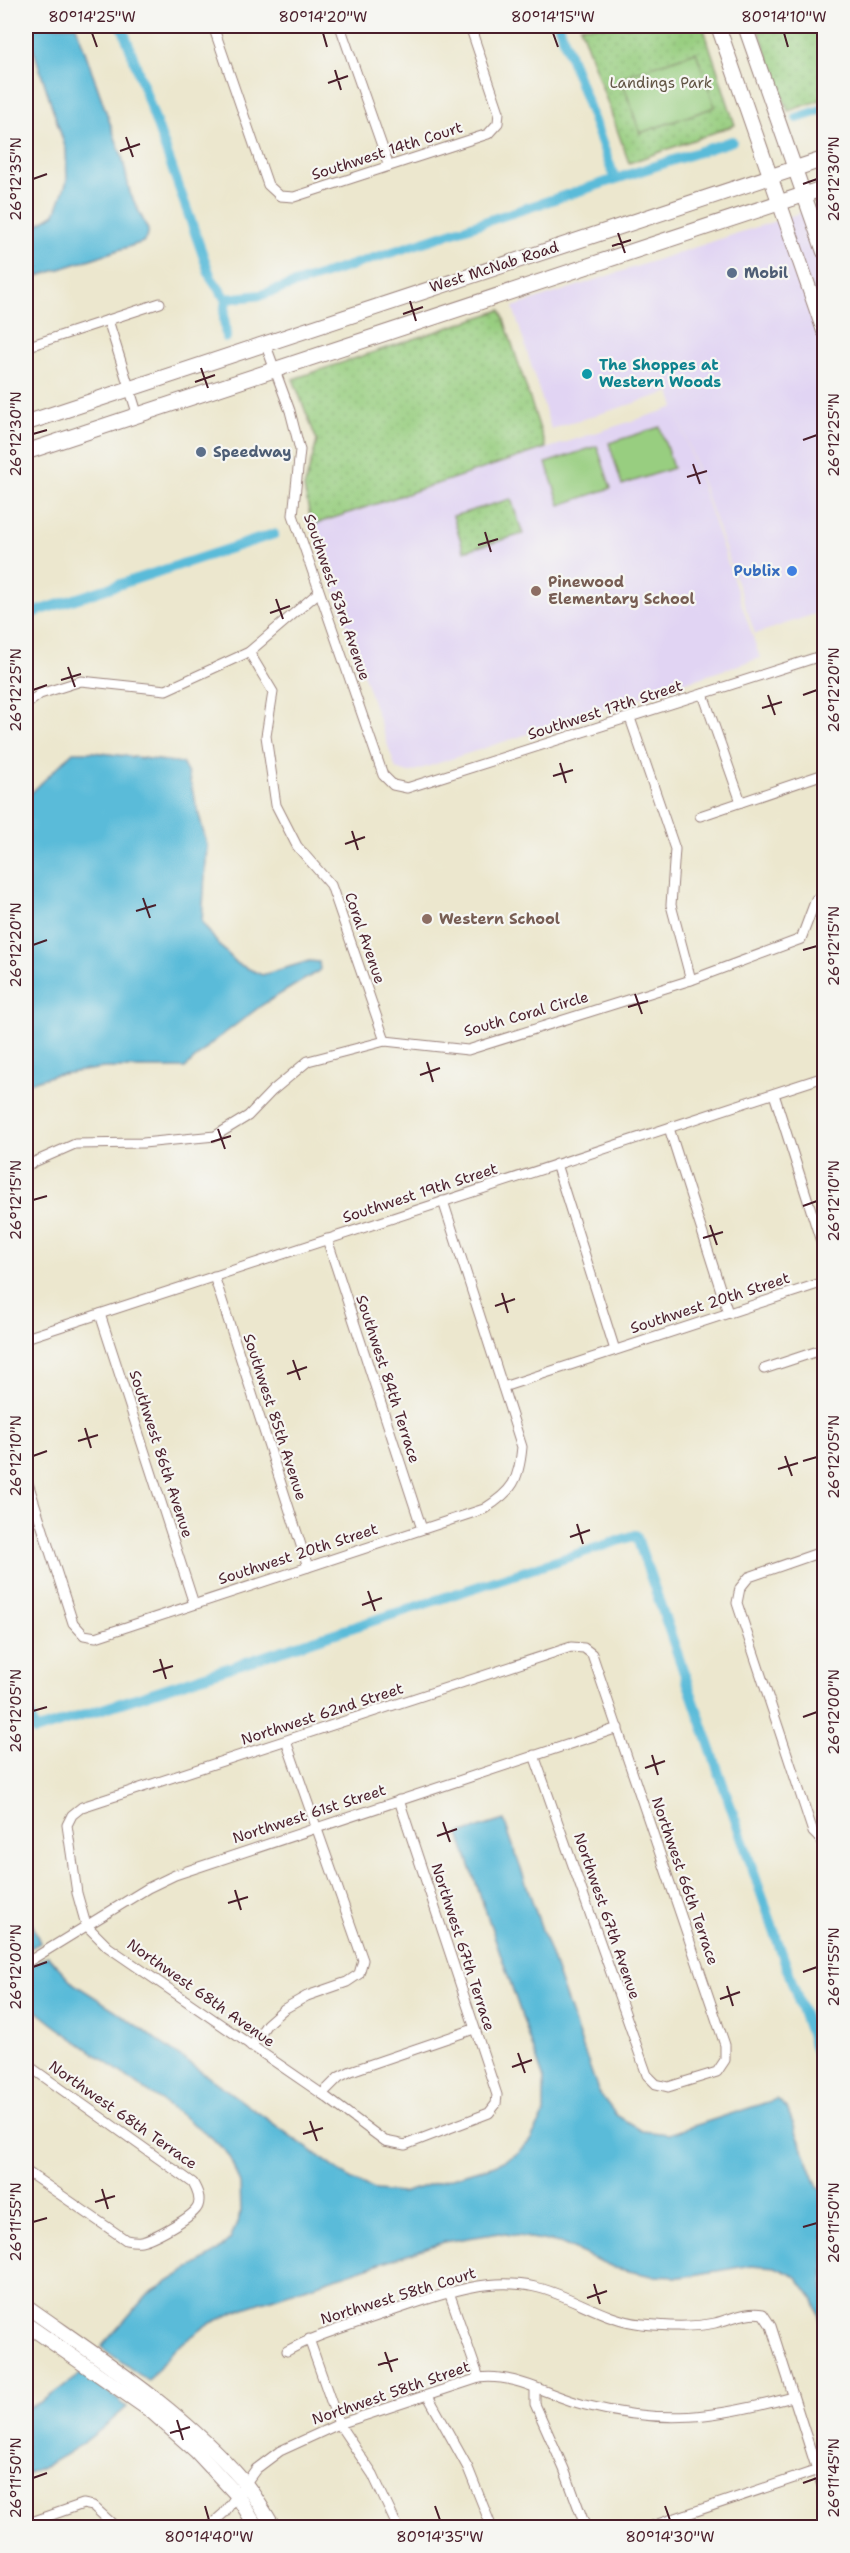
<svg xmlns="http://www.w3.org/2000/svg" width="850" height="2553" font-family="'Shantell Sans',sans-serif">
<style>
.built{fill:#e1d4f3}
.grass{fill:url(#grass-dots);stroke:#717656;stroke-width:1.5}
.garden{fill:#98ce80;stroke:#717656;stroke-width:1.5}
.water{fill:#5abbd9;stroke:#526d82;stroke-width:1.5}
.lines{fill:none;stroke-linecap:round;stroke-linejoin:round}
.canal{stroke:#5abbd9;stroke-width:10}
.street-casing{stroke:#9b837c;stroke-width:11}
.secondary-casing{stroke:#9b837c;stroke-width:16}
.primary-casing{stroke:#9b837c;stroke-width:17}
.street{stroke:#fff;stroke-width:9}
.secondary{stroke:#fff;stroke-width:14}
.primary{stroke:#fff;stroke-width:15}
.ticks{fill:none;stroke:#4a1f2b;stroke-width:2}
.service-dot{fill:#5c6f8a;stroke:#f6f6f2;stroke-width:2}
.culture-dot{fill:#0f9aa8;stroke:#f6f6f2;stroke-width:2}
.shop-dot{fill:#3f7fe0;stroke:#f6f6f2;stroke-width:2}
.education-dot{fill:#8d6e63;stroke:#f6f6f2;stroke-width:2}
.labels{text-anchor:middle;stroke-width:4.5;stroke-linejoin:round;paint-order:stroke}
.park-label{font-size:15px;fill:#615444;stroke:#f6f6f2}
.street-label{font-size:15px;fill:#4a1f2b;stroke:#f6f6f2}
.service-label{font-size:15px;font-weight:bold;fill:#4e5e75;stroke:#f6f6f2;text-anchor:start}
.culture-label{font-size:15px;font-weight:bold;fill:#0d838f;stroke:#f6f6f2;text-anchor:start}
.shop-label{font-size:15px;font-weight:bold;fill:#366cbe;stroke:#f6f6f2;text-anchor:end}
.education-label{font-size:15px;font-weight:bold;fill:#785e54;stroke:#f6f6f2;text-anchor:start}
.neatline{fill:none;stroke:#4a1f2b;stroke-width:2}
.ticks-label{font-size:15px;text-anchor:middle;fill:#4a1f2b}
</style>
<defs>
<pattern id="grass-dots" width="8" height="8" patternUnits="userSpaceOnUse" patternTransform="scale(1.5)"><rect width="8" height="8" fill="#98ce80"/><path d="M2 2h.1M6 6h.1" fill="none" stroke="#84b06f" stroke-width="1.8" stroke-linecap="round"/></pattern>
</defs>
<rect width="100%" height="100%" fill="#f6f6f2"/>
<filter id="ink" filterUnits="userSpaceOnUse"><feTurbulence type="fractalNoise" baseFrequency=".0167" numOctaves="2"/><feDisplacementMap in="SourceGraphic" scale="12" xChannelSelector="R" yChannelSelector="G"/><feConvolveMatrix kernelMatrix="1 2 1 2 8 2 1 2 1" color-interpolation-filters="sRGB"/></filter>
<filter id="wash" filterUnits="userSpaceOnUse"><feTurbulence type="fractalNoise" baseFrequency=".008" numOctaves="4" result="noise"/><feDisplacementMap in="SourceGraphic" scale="24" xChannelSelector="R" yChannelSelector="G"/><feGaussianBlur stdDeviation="1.35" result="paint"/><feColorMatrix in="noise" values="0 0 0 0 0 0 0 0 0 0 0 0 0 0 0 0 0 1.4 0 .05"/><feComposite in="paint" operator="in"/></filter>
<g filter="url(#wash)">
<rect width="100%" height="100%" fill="#ece7ce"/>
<!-- built -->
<polygon class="built" points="824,205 824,611 755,634 677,413 760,658 408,773 396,769 312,525 675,407 670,392 551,429 513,307"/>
<!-- grass -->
<g class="grass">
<polygon points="580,26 703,26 735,125 629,163"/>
<polygon points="757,26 824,26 824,99 788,111"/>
<polygon points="501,310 546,448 312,525 304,488 317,441 293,379"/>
<polygon points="511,499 523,534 464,551 453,516"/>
</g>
<!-- garden -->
<g class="garden">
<polygon points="696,52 715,107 640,133 621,77"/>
<polygon points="660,427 673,468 622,485 609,443"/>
<polygon points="597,446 611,488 560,505 546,463"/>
</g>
<!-- water -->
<g class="water">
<polygon points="26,26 76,26 123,160 130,193 148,230 148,235 143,242 26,280 26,232 55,214 67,181 66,150"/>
<polygon points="73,752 93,752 182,763 188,774 207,845 202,922 218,944 238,964 262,975 309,961 319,962 320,970 262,1005 213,1042 185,1068 104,1068 54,1075 26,1084 26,798"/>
<polygon points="504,1820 598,2091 616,2115 642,2131 669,2134 777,2099 787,2108 818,2188 824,2189 824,2331 814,2300 797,2277 775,2267 752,2265 681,2277 652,2276 615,2268 560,2243 499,2233 444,2242 244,2308 209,2324 173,2350 148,2381 101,2347 148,2294 213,2255 230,2240 241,2212 240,2184 229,2155 210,2136 53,2024 26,2002 26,1969 48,1956 74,1984 115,2010 352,2180 376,2191 402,2193 495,2165 515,2155 531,2139 544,2115 544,2080 459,1834"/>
<polygon points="26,1880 30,1918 40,1943 26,1950"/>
<path d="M82,2373L127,2407C97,2434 64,2460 26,2474V2406L28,2408L43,2401Z"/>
</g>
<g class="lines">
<!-- canal -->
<g class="canal">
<polyline points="122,26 211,278 226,299 261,295 732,141"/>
<polyline points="559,26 615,179"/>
<polyline points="797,118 824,109"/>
<polyline points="226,299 224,317 226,337"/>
<polyline points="26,615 274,534"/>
<polyline points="26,1704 35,1731 636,1535 824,2074"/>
</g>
</g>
</g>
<g filter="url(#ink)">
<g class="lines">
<defs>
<g id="street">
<polyline points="213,26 268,185 280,196 294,197 488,134 498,123 499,112 470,26"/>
<polyline points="340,26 389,166"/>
<polyline points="108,320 138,416"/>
<polyline points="265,343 290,411 300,450 293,515 383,775 393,785 407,788 824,655"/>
<polyline points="26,347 160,303"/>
<polyline points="249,652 273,692 266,736 276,805 297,846 331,885 385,1041"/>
<polyline points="703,694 741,802"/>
<polyline points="26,705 40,694 81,681 166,690 249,652 319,592"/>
<polyline points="630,718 675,849 671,905 691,980"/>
<polyline points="700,816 824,774"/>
<polyline points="774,1094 824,1251"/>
<polyline points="669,1128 728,1313"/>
<polyline points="556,1164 615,1350"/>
<polyline points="26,1168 32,1163 75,1144 143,1143 215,1136 248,1116 272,1091 308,1061 385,1041 468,1050 691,980 801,939 816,899"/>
<polyline points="327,1239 422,1529"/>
<polyline points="214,1276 308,1567"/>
<polyline points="100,1314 194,1604"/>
<polyline points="26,1338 824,1077"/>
<polyline points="764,1369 824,1349"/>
<polyline points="503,1387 824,1282"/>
<path d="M26,1477L73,1623L84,1635L96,1637L484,1509C513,1491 519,1480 522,1447L443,1201"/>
<polyline points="824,1551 749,1577 740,1588 737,1603 813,1832 824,1843"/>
<polyline points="399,1800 497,2095 496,2104 489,2113 405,2145 385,2141 322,2094 108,1947 86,1925 77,1893 67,1825 72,1815 82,1807 571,1647 584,1648 592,1654 725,2045 725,2060 717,2072 668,2087 656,2084 647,2075 534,1755"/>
<polyline points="26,1963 148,1888 175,1875 618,1728"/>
<polyline points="251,2047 267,2024 284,2009 307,1996 347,1982 359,1974 363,1960 286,1741"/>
<path d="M26,2064L193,2183C197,2190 201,2198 198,2206C194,2217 152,2239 141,2241C136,2242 131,2241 126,2240L26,2171"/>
<polyline points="322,2094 339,2077 351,2071 474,2029"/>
<polyline points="449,2292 479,2378"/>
<polyline points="309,2339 339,2424 373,2475 398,2528"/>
<path d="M287,2351C316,2335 348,2326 380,2315C430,2299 482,2275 535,2287C572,2295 603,2320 642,2324C665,2326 692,2328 715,2323C732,2319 746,2311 763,2314L771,2326L824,2492"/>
<polyline points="535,2389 535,2404 564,2469 586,2528"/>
<polyline points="428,2396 468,2468 492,2528"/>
<polyline points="26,2524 83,2504 93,2506 117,2528"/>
<path d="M207,2528L224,2513L256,2469L280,2451L339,2424L479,2378C515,2373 549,2396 585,2405C665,2425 714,2418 793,2397"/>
<polyline points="646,2528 818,2470"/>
</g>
<g id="secondary">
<polyline points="718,26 824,331"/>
<polyline points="745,26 824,252"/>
<path d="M26,2306C102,2360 181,2410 243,2481C255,2495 264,2512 274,2528"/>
<polyline points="26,2324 151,2411 196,2451 237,2495 257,2528"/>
</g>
<g id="primary">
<polyline points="26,423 824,159"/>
<polyline points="26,452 824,188"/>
</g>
</defs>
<!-- street casing -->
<use href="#street" class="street-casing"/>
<!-- secondary casing -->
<use href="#secondary" class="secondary-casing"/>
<!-- primary casing -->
<use href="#primary" class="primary-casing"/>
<!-- street -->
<use href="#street" class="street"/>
<!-- secondary -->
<use href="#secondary" class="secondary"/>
<!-- primary -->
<use href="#primary" class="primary"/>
</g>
</g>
<!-- ticks -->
<path class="ticks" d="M92,33L97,47M323,33L327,47M553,33L558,47M784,33L788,47M335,70L341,90M328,83L348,76M126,137L133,157M120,151L140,144M33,179L47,174M803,184L817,179M618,233L625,253M612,246L631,240M410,301L416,321M403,314L423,307M201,368L208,388M195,382L215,375M33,434L47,430M803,440L817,435M693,464L700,484M687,477L707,471M485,532L491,552M478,545L498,539M276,599L283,619M270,613L290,606M68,667L75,687M61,680L81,674M33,690L47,685M768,695L775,715M803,695L817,690M762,708L782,702M560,763L566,783M553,776L573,770M352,831L358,850M345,844L365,837M143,898L150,918M136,911L156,905M33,945L47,940M803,950L817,946M635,994L642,1014M628,1007L648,1001M427,1062L433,1082M420,1075L440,1068M218,1129L225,1149M211,1142L231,1136M33,1200L47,1196M803,1206L817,1201M710,1225L717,1245M703,1238L723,1232M502,1293L508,1313M495,1306L515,1299M293,1360L300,1380M287,1374L307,1367M85,1428L91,1448M78,1441L98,1435M33,1456L47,1451M785,1456L792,1476M803,1461L817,1457M778,1469L798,1463M577,1524L583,1544M570,1537L590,1530M368,1591L375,1611M362,1605L382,1598M160,1659L166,1679M153,1672L173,1666M33,1711L47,1707M803,1717L817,1712M652,1755L658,1775M645,1768L665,1761M443,1822L450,1842M437,1836L457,1829M235,1890L241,1910M228,1903L248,1897M33,1967L47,1962M803,1972L817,1967M727,1986L733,2006M720,1999L740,1992M518,2053L525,2073M512,2067L532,2060M310,2121L317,2141M303,2134L323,2128M102,2189L108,2209M95,2202L115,2196M33,2222L47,2218M803,2227L817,2223M594,2284L600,2304M587,2298L607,2291M385,2352L392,2372M378,2365L398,2359M177,2420L183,2440M170,2433L190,2427M33,2478L47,2473M803,2483L817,2478M205,2506L209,2520M435,2506L440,2520M665,2506L670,2520"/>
<!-- markers -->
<g class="service-dot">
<circle cx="732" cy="273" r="6"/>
<circle cx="201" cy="452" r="6"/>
</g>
<circle class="culture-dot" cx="587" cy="374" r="6"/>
<circle class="shop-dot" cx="792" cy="571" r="6"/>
<g class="education-dot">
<circle cx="536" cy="591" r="6"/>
<circle cx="427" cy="919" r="6"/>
</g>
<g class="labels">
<!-- park labels -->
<g class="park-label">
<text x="661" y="88">Landings Park</text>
</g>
<!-- street labels -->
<g class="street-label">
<text transform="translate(387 151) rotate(-18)" y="5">Southwest 14th Court</text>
<text transform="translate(494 267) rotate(-18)" y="5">West McNab Road</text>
<text transform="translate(337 597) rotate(71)" y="5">Southwest 83rd Avenue</text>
<text transform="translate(605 710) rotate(-18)" y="5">Southwest 17th Street</text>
<text transform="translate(365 938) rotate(71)" y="5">Coral Avenue</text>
<text transform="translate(526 1014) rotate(-16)" y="5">South Coral Circle</text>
<text transform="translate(420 1193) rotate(-18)" y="5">Southwest 19th Street</text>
<text transform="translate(710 1303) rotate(-18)" y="5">Southwest 20th Street</text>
<text transform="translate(388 1379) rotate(72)" y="5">Southwest 84th Terrace</text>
<text transform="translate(275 1417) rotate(72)" y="5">Southwest 85th Avenue</text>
<text transform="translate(161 1454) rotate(72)" y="5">Southwest 86th Avenue</text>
<text transform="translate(298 1554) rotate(-18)" y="5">Southwest 20th Street</text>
<text transform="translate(322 1714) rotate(-18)" y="5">Northwest 62nd Street</text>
<text transform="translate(309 1814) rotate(-18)" y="5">Northwest 61st Street</text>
<text transform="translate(685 1881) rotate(71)" y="5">Northwest 66th Terrace</text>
<text transform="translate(607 1916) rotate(71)" y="5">Northwest 67th Avenue</text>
<text transform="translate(463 1947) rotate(72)" y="5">Northwest 67th Terrace</text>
<text transform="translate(201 1993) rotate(35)" y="5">Northwest 68th Avenue</text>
<text transform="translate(123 2115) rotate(35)" y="5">Northwest 68th Terrace</text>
<text transform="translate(398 2296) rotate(-17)" y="5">Northwest 58th Court</text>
<text transform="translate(391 2393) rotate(-19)" y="5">Northwest 58th Street</text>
</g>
<!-- service labels -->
<g class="service-label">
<text x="744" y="278">Mobil</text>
<text x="213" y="457">Speedway</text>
</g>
<!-- culture labels -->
<g class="culture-label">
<text x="599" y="370">The Shoppes at<tspan x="599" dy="17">Western Woods</tspan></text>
</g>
<!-- shop labels -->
<g class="shop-label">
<text x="780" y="576">Publix</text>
</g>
<!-- education labels -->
<g class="education-label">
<text x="548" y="587">Pinewood<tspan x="548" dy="17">Elementary School</tspan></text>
<text x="439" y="924">Western School</text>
</g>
</g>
<!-- margin -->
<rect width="850" height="2553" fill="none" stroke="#f6f6f2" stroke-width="66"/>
<rect x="33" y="33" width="784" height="2487" class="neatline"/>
<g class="ticks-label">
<text x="92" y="22">80°14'25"W</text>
<text x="323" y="22">80°14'20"W</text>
<text x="553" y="22">80°14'15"W</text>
<text x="784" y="22">80°14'10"W</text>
<text transform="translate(16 179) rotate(-90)" y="5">26°12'35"N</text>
<text transform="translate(834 179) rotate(-90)" y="5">26°12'30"N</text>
<text transform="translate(16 434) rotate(-90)" y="5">26°12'30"N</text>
<text transform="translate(834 435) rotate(-90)" y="5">26°12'25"N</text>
<text transform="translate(16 690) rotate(-90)" y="5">26°12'25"N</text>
<text transform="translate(834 690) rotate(-90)" y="5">26°12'20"N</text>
<text transform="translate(16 945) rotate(-90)" y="5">26°12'20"N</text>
<text transform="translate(834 946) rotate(-90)" y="5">26°12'15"N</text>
<text transform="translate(16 1200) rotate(-90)" y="5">26°12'15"N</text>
<text transform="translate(834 1201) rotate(-90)" y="5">26°12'10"N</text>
<text transform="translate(16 1456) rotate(-90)" y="5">26°12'10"N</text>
<text transform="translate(834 1457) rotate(-90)" y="5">26°12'05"N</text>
<text transform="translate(16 1711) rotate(-90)" y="5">26°12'05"N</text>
<text transform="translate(834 1712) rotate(-90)" y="5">26°12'00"N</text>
<text transform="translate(16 1967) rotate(-90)" y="5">26°12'00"N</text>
<text transform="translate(834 1967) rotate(-90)" y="5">26°11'55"N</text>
<text transform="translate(16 2222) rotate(-90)" y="5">26°11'55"N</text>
<text transform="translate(834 2223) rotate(-90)" y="5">26°11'50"N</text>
<text transform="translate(16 2478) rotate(-90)" y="5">26°11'50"N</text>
<text transform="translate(834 2478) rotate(-90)" y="5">26°11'45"N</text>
<text x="209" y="2542">80°14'40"W</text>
<text x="440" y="2542">80°14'35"W</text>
<text x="670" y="2542">80°14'30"W</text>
</g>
</svg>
